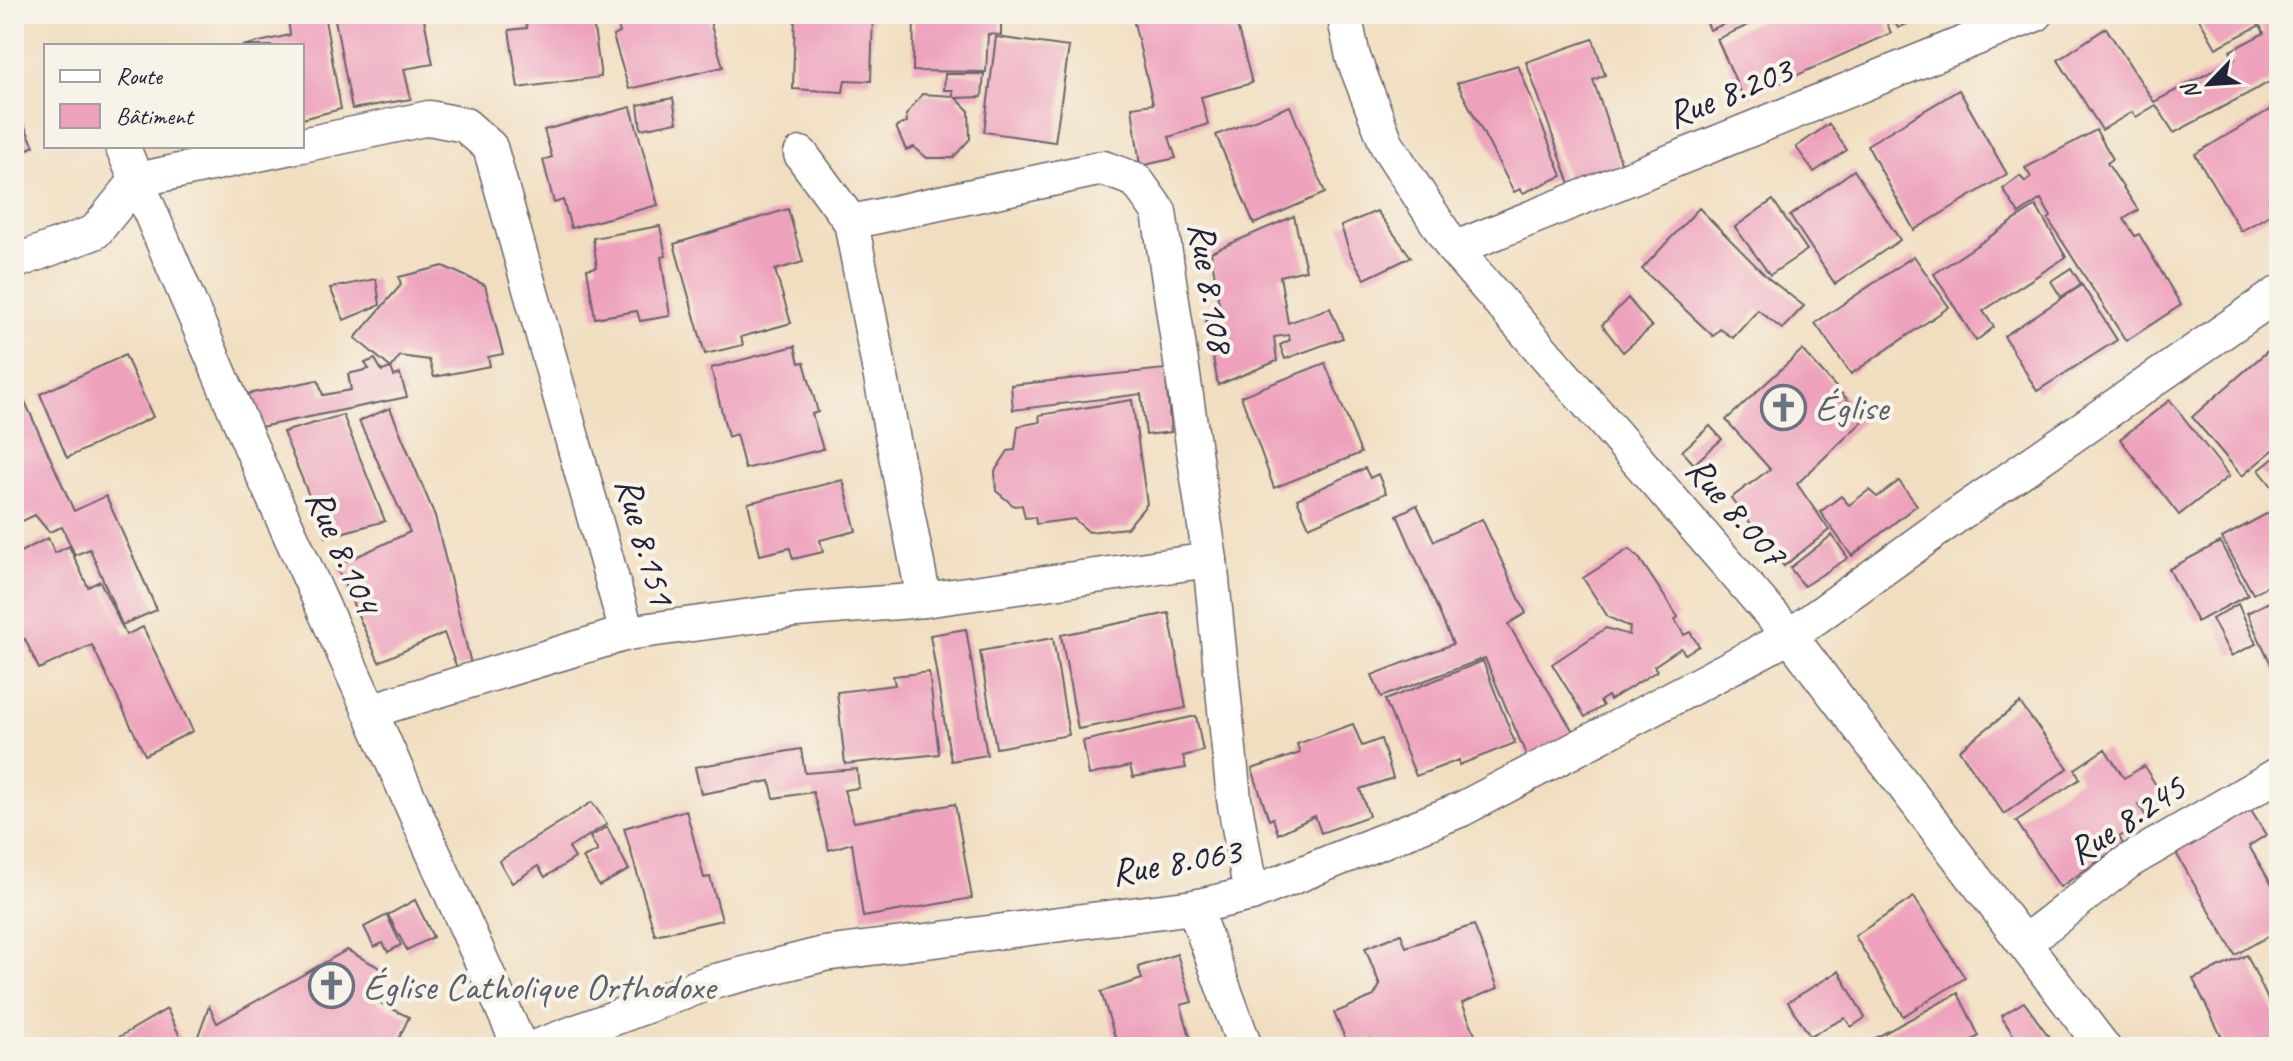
<svg xmlns="http://www.w3.org/2000/svg" width="2293" height="1061" font-family="Caveat,sans-serif">
<style>
.building{fill:#eea1bc}
.lines{fill:none;stroke-linecap:round;stroke-linejoin:round}
.street-casing{stroke:#6a646a;stroke-width:37}
.street{stroke:#fff;stroke-width:34}
.labels{text-anchor:middle;stroke-width:8;stroke-linejoin:round;paint-order:stroke}
.street-label{font-size:38px;fill:#22223b;stroke:#f7f3e8}
.worship-label{font-size:38px;fill:#5b616d;stroke:#f7f3e8;text-anchor:start}
</style>
<rect width="100%" height="100%" fill="#f7f3e8"/>
<filter id="ink" filterUnits="userSpaceOnUse"><feTurbulence type="fractalNoise" baseFrequency=".0125" numOctaves="2"/><feDisplacementMap in="SourceGraphic" scale="16" xChannelSelector="R" yChannelSelector="G"/><feConvolveMatrix kernelMatrix="1 2 1 2 8 2 1 2 1" color-interpolation-filters="sRGB"/></filter>
<filter id="wash" filterUnits="userSpaceOnUse"><feTurbulence type="fractalNoise" baseFrequency=".006" numOctaves="4" result="noise"/><feDisplacementMap in="SourceGraphic" scale="32" xChannelSelector="R" yChannelSelector="G"/><feGaussianBlur stdDeviation="1.8" result="paint"/><feColorMatrix in="noise" values="0 0 0 0 0 0 0 0 0 0 0 0 0 0 0 0 0 1.4 0 .05"/><feComposite in="paint" operator="in"/></filter>
<g filter="url(#wash)">
<rect width="100%" height="100%" fill="#f1dec0"/>
<g id="blocks">
<!-- building -->
<g class="building">
<polygon points="257,14 324,14 341,109 302,119 302,46 242,46 290,35 288,18"/>
<polygon points="334,14 423,14 433,64 404,69 411,99 352,109"/>
<polygon points="525,14 592,14 601,77 518,88 509,30 527,28"/>
<polygon points="615,14 698,14 700,21 709,18 723,67 629,89 613,36 620,33"/>
<polygon points="795,14 873,14 871,81 845,80 843,92 793,89"/>
<polygon points="914,14 1001,14 1001,35 988,34 986,72 913,71"/>
<polygon points="1132,14 1234,14 1252,83 1201,97 1208,124 1169,137 1176,158 1140,166 1132,107 1153,104"/>
<polygon points="1703,14 1747,14 1710,30"/>
<polygon points="1773,14 1883,14 1891,33 1744,99 1717,39"/>
<polygon points="1891,14 1930,14 1898,28"/>
<polygon points="2196,14 2277,14 2279,77 2174,133 2156,105 2136,117 2132,112 2102,130 2058,60 2106,28 2154,102 2235,59 2230,51 2264,33 2260,25 2216,48"/>
<polygon points="996,37 1069,47 1055,142 984,132"/>
<polygon points="1593,39 1605,75 1593,80 1622,165 1570,184 1526,62"/>
<polygon points="1518,65 1562,176 1523,193 1520,189 1514,192 1457,83"/>
<polygon points="945,74 984,74 982,97 956,98 969,111 970,139 953,158 927,158 914,147 906,150 896,127 907,122 906,115 922,94 953,96 953,90 944,90"/>
<polygon points="1959,90 2007,174 1914,230 1867,145"/>
<polygon points="673,98 677,122 641,129 638,105"/>
<polygon points="14,104 34,146 14,156"/>
<polygon points="2278,105 2279,194 2269,201 2275,212 2241,231 2195,154"/>
<polygon points="1290,106 1325,193 1254,224 1216,135"/>
<polygon points="631,107 658,205 571,228 563,200 554,203 543,160 552,157 544,130"/>
<polygon points="1829,124 1847,150 1814,172 1796,147"/>
<polygon points="2096,130 2113,159 2107,163 2138,210 2124,219 2135,236 2139,234 2181,305 2126,341 2048,219 2051,217 2041,199 2019,214 2003,189 2020,176 2025,182 2031,177 2025,168"/>
<polygon points="1854,170 1900,240 1835,284 1790,216"/>
<polygon points="1773,200 1807,250 1770,275 1735,227"/>
<polygon points="2036,206 2066,257 1983,311 1994,327 1976,341 1934,274"/>
<polygon points="1699,208 1768,278 1804,306 1782,329 1758,310 1733,338 1720,329 1713,336 1642,269"/>
<polygon points="788,209 803,262 775,270 791,323 741,337 743,345 705,354 674,244"/>
<polygon points="1377,211 1411,257 1365,279 1351,256 1341,226"/>
<polygon points="1294,216 1306,270 1280,276 1288,323 1330,308 1343,338 1285,359 1280,345 1290,340 1288,335 1274,337 1277,361 1218,385 1205,313 1220,310 1211,252"/>
<polygon points="660,226 666,256 661,257 670,316 640,321 637,311 595,318 587,269 597,267 593,238"/>
<polygon points="1914,256 1949,307 1851,374 1815,323"/>
<polygon points="443,266 485,285 503,354 488,357 490,366 434,377 429,360 400,356 391,368 355,338 401,285 399,277"/>
<polygon points="2071,268 2081,284 2061,297 2051,281"/>
<polygon points="376,279 380,305 344,320 330,288"/>
<polygon points="2082,285 2117,340 2037,391 2004,336"/>
<polygon points="1628,298 1652,327 1623,352 1602,325"/>
<polygon points="795,346 799,363 804,362 818,412 812,414 823,449 745,469 736,434 728,437 711,368"/>
<polygon points="2271,348 2279,358 2279,445 2242,476 2192,417"/>
<polygon points="1802,350 1865,419 1797,484 1829,530 1784,566 1731,498 1770,469 1726,420"/>
<polygon points="125,355 153,417 67,458 40,394"/>
<polygon points="375,359 382,371 391,368 394,376 400,374 407,397 260,427 247,394 318,380 323,395 351,390 348,374 369,369 365,363"/>
<polygon points="1325,363 1361,453 1274,488 1241,396"/>
<polygon points="1165,369 1171,432 1146,435 1141,394 1013,410 1011,385"/>
<polygon points="14,377 74,511 106,496 157,610 122,625 90,549 75,555 62,527 49,532 35,515 14,525 14,487 21,485 14,470"/>
<polygon points="1132,400 1147,504 1127,528 1089,532 1074,519 1036,524 1035,517 1025,518 1022,505 1014,506 996,491 995,471 1008,451 1015,450 1018,426 1040,422 1039,415"/>
<polygon points="2170,400 2229,476 2179,515 2120,439"/>
<polygon points="390,408 435,516 471,664 457,668 444,633 379,662 336,566 410,532 359,421"/>
<polygon points="343,415 385,521 326,537 283,432"/>
<polygon points="1710,426 1722,439 1694,464 1682,451"/>
<polygon points="2279,454 2279,495 2259,470"/>
<polygon points="1365,468 1370,478 1378,474 1386,493 1309,527 1297,499"/>
<polygon points="843,480 856,531 820,540 823,552 793,559 790,548 760,555 748,503"/>
<polygon points="1899,481 1917,505 1852,556 1820,512 1841,496 1849,505 1869,490 1877,497"/>
<polygon points="1417,505 1434,541 1482,519 1526,613 1508,624 1574,733 1528,759 1485,658 1381,697 1372,675 1453,644 1397,515"/>
<polygon points="2279,507 2279,579 2253,594 2222,538"/>
<polygon points="1832,535 1848,558 1804,586 1790,568"/>
<polygon points="48,538 55,553 69,546 88,587 100,581 126,635 143,627 193,731 145,755 92,645 39,669 25,639 14,644 14,569 18,567 14,555"/>
<polygon points="2220,542 2248,595 2197,622 2169,569"/>
<polygon points="1629,549 1639,558 1678,617 1675,620 1684,635 1690,632 1699,646 1685,654 1681,648 1654,666 1657,671 1610,700 1608,696 1600,701 1603,706 1585,717 1552,664 1606,628 1629,635 1630,627 1608,617 1583,578"/>
<polygon points="2279,597 2279,681 2247,613"/>
<polygon points="2238,604 2256,644 2231,656 2212,619"/>
<polygon points="1169,613 1186,708 1078,729 1061,635"/>
<polygon points="966,629 987,755 951,761 930,635"/>
<polygon points="1053,638 1069,735 996,748 980,651"/>
<polygon points="1483,661 1515,743 1459,765 1459,760 1416,776 1385,700"/>
<polygon points="929,672 939,754 845,764 837,692 895,685 893,676"/>
<polygon points="2020,703 2068,768 2004,814 1959,750"/>
<polygon points="1196,716 1203,751 1183,756 1186,768 1133,777 1130,766 1089,775 1083,741"/>
<polygon points="1353,724 1362,746 1381,739 1393,778 1360,789 1369,816 1321,833 1315,816 1278,834 1273,818 1269,820 1252,769 1300,753 1297,744"/>
<polygon points="801,749 805,773 857,769 859,788 844,790 854,822 955,804 972,898 863,917 852,843 829,850 813,792 774,798 770,781 701,794 695,767"/>
<polygon points="2105,749 2124,778 2144,766 2164,798 2152,805 2148,800 2139,805 2148,820 2119,837 2123,844 2060,887 2016,821 2080,779 2075,769"/>
<polygon points="592,802 607,824 569,848 575,858 545,877 538,866 512,883 499,861"/>
<polygon points="2247,804 2266,835 2249,846 2279,897 2279,930 2235,955 2172,846"/>
<polygon points="686,810 704,878 710,877 722,920 655,935 624,828"/>
<polygon points="607,827 629,870 599,886 583,858 598,851 590,837"/>
<polygon points="1914,897 1965,978 1903,1016 1855,936"/>
<polygon points="415,900 433,937 407,950 388,915"/>
<polygon points="387,915 401,945 388,952 383,943 374,947 364,927"/>
<polygon points="1474,925 1498,988 1462,1003 1479,1043 1471,1047 1375,1047 1371,1039 1349,1047 1334,1013 1374,996 1380,985 1365,948 1401,934 1406,947"/>
<polygon points="347,950 382,969 377,1002 409,1017 395,1047 194,1047 209,1006 217,1023"/>
<polygon points="1177,954 1192,1002 1181,1005 1193,1047 1118,1047 1101,992 1142,979 1138,967"/>
<polygon points="2247,955 2279,1023 2279,1047 2240,1047 2237,1041 2226,1046 2193,979"/>
<polygon points="1839,971 1865,1018 1851,1027 1845,1018 1810,1036 1788,1002"/>
<polygon points="1958,993 1979,1036 1960,1047 1859,1047"/>
<polygon points="2024,1002 2052,1041 2041,1047 2021,1047 2001,1016"/>
<polygon points="167,1009 183,1043 176,1047 102,1047"/>
</g>
</g>
</g>
<g filter="url(#ink)">
<use href="#blocks" fill-opacity="0" stroke="#6a646a" stroke-width="2"/>
<g class="lines">
<defs>
<g id="street">
<polyline points="1344,14 1353,57 1387,145 1454,249 1790,636 2103,1047"/>
<polyline points="302,145 429,118 465,125 490,147 627,633 796,610 924,600 1210,560"/>
<polyline points="122,146 261,470 370,711 627,633"/>
<polyline points="801,154 851,222"/>
<polyline points="1454,249 2036,14"/>
<polyline points="14,262 95,232 137,180 296,146"/>
<polyline points="924,600 851,222 1103,168 1136,180 1159,212 1210,560 1234,799 1251,894"/>
<polyline points="370,711 520,1047"/>
<polyline points="1194,907 1245,1047"/>
<polyline points="2025,942 2129,861 2279,774"/>
<polyline points="536,1047 708,983 824,954 1194,907 1251,894 1462,809 1790,636 1956,516 2279,293"/>
</g>
</defs>
<!-- street casing -->
<use href="#street" class="street-casing"/>
<!-- street -->
<use href="#street" class="street"/>
</g>
</g>
<!-- icons -->
<defs>
<symbol id="church-ring" viewBox="-11 -11 22 22"><circle r="9.5" fill="#f7f3e8" stroke="#6b7280" stroke-width="1.5"/><path d="M-1.2-6h2.4v3.5h3.3v2.4h-3.3V6h-2.4V-.1h-3.3v-2.4h3.3Z" fill="#6b7280"/></symbol>
</defs>
<g fill-rule="evenodd">
<use href="#church-ring" x="1758" y="382" width="51" height="51"/>
<use href="#church-ring" x="306" y="960" width="51" height="51"/>
</g>
<g class="labels">
<!-- street labels -->
<g class="street-label">
<text transform="translate(1729 92) rotate(-22)" y="13">Rue 8.203</text>
<text transform="translate(1212 287) rotate(81)" y="13">Rue 8.108</text>
<text transform="translate(1737 511) rotate(49)" y="13">Rue 8.007</text>
<text transform="translate(646 541) rotate(74)" y="13">Rue 8.151</text>
<text transform="translate(344 551) rotate(66)" y="13">Rue 8.104</text>
<text transform="translate(2126 819) rotate(-33)" y="13">Rue 8.245</text>
<text transform="translate(1176 861) rotate(-10)" y="13">Rue 8.063</text>
</g>
<!-- worship labels -->
<g class="worship-label">
<text x="1815" y="420">Église</text>
<text x="363" y="999">Église Catholique Orthodoxe</text>
</g>
</g>
<!-- margin -->
<rect width="2293" height="1061" fill="none" stroke="#f7f3e8" stroke-width="48"/>
<!-- legend -->
<rect x="44" y="44" width="260" height="104" fill="#f7f3e8" stroke="#a29fa3" stroke-width="2"/>
<rect x="60" y="70" width="40" height="12" fill="#ffffff" stroke="#a29fa3" stroke-width="2"/>
<text x="116" y="84" font-size="24" fill="#22223b">Route</text>
<rect x="60" y="104" width="40" height="24" fill="#eea1bc" stroke="#a29fa3" stroke-width="2"/>
<text x="116" y="124" font-size="24" fill="#22223b">Bâtiment</text>
<!-- north arrow -->
<g transform="translate(2209 84) rotate(245)" stroke="#f7f3e8" stroke-width="6" paint-order="stroke">
<path d="M0-6L14 30L0 20L-14 30Z" fill="#22223b"/>
<text y="-12" font-size="22" font-weight="bold" text-anchor="middle" fill="#22223b">N</text>
</g>
</svg>
